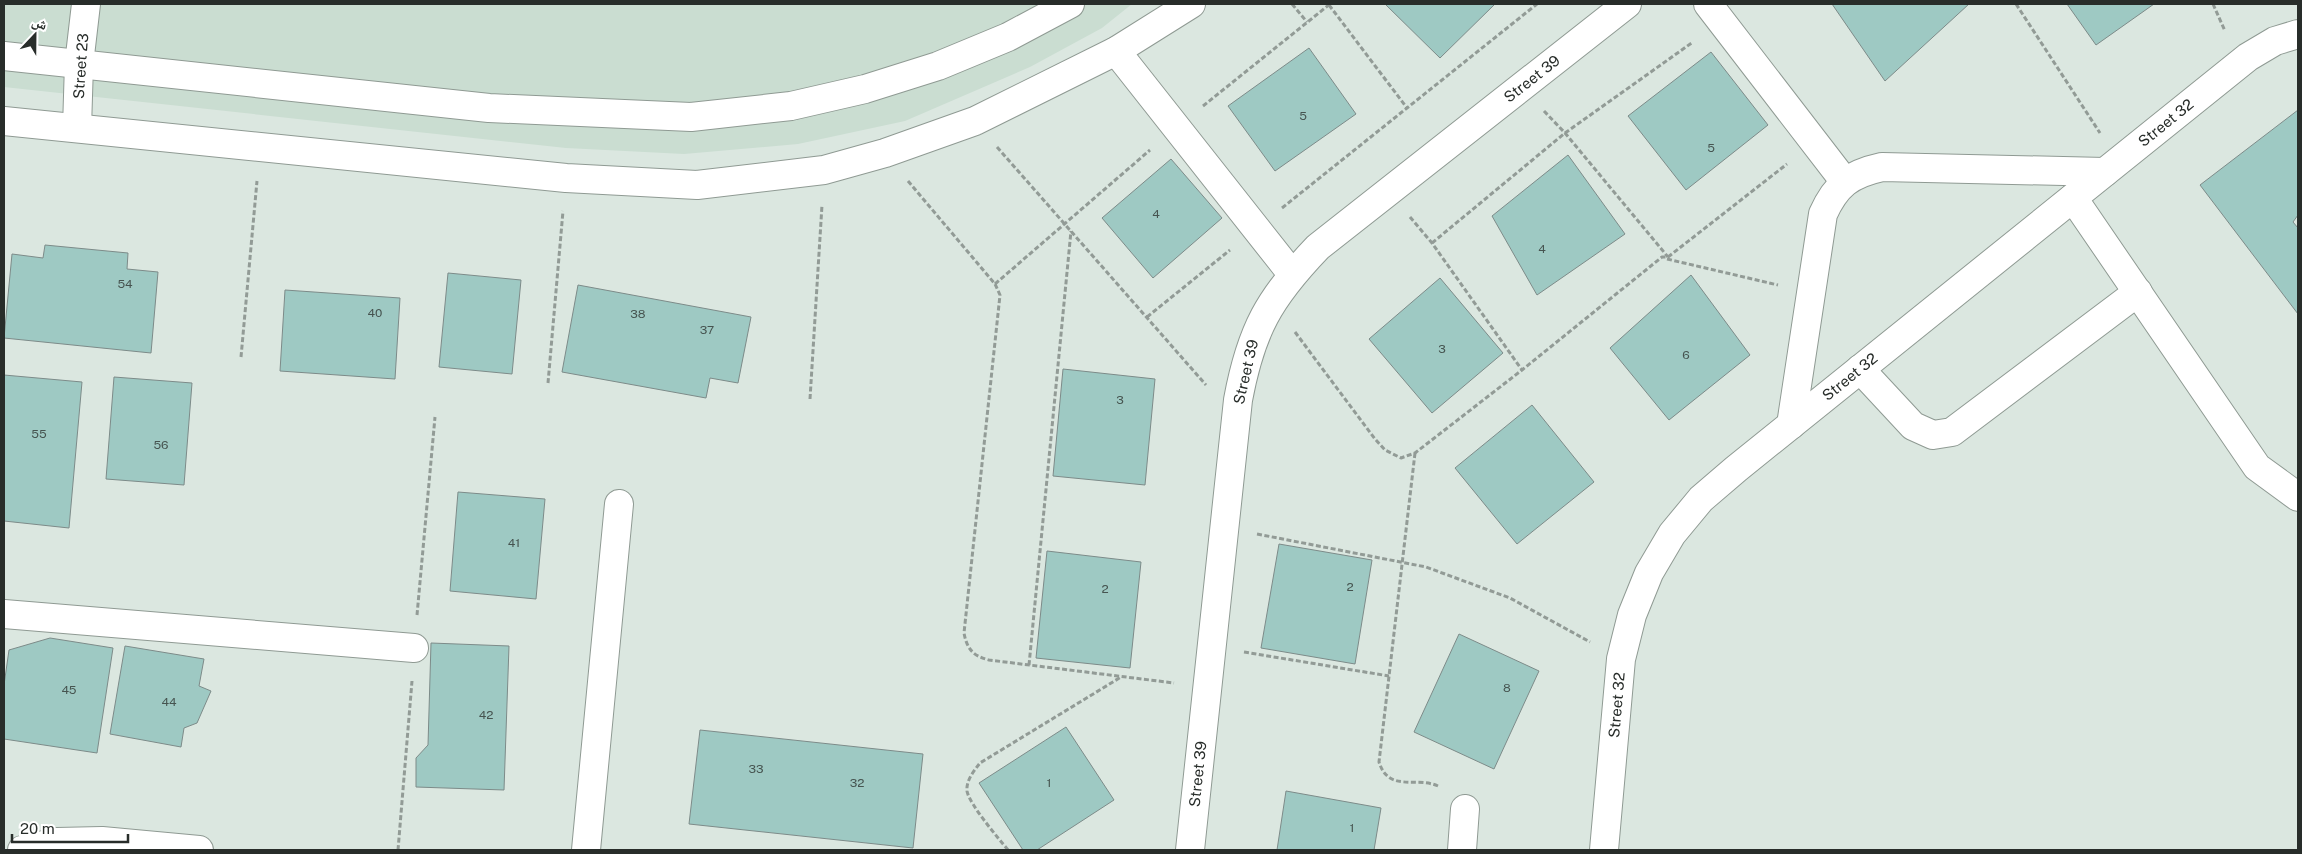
<svg xmlns="http://www.w3.org/2000/svg" width="2302" height="854" font-family="'Public Sans','Noto Naskh Arabic',sans-serif">
<style>
.built{fill:#caddd1}
.building{fill:#9ec9c3;stroke:#7d8b89}
.lines{fill:none;stroke-linecap:round;stroke-linejoin:round}
.minor-casing{stroke:#8f9a93;stroke-width:30}
.path{stroke:#929b96;stroke-width:3;stroke-dasharray:5 2.5;stroke-linecap:butt}
.minor{stroke:#fff;stroke-width:28}
.labels{text-anchor:middle;stroke-width:4.5;stroke-linejoin:round;paint-order:stroke}
.number-label{font-size:12px;fill:#465450}
.street-label{font-size:15px;fill:#282d2a;stroke:#fff}
</style>
<rect width="100%" height="100%" fill="#dbe7e0"/>
<!-- built -->
<polygon class="built" points="4,4 1132,4 1102,28 1030,67 905,121 798,144 684,154 566,148 4,87"/>
<!-- building -->
<g class="building">
<polygon points="1385,4 1495,4 1440,58"/>
<polygon points="1832,4 1969,4 1885,81"/>
<polygon points="2067,4 2154,4 2096,45"/>
<polygon points="1309,48 1356,114 1275,171 1228,106"/>
<polygon points="1711,52 1768,125 1686,190 1628,116"/>
<polygon points="2298,110 2298,215 2293,222 2298,228 2298,314 2200,185"/>
<polygon points="1568,155 1625,234 1537,295 1492,216"/>
<polygon points="1171,159 1222,218 1153,278 1102,218"/>
<polygon points="45,245 128,253 127,269 158,272 151,353 4,338 12,254 43,258"/>
<polygon points="448,273 521,280 512,374 439,367"/>
<polygon points="1691,275 1750,355 1669,420 1610,348"/>
<polygon points="1440,278 1503,353 1432,413 1369,339"/>
<polygon points="578,285 751,317 738,383 710,378 706,398 562,372"/>
<polygon points="285,290 400,298 395,379 280,371"/>
<polygon points="1063,369 1155,379 1145,485 1053,476"/>
<polygon points="4,375 82,382 69,528 4,521"/>
<polygon points="114,377 192,383 184,485 106,479"/>
<polygon points="1532,405 1594,482 1517,544 1455,468"/>
<polygon points="458,492 545,499 536,599 450,591"/>
<polygon points="1279,544 1372,560 1355,664 1261,648"/>
<polygon points="1047,551 1141,562 1130,668 1036,658"/>
<polygon points="1459,634 1539,671 1494,769 1414,732"/>
<polygon points="50,638 113,648 97,753 4,739 4,685 9,650"/>
<polygon points="431,643 509,646 504,790 416,787 416,758 428,745"/>
<polygon points="125,646 204,659 199,686 211,691 197,723 184,728 181,747 110,734"/>
<polygon points="1066,727 1114,800 1037,850 1023,850 979,783"/>
<polygon points="700,730 923,754 913,848 689,824"/>
<polygon points="1286,791 1381,808 1374,850 1277,850"/>
</g>
<g class="lines">
<defs>
<g id="minor">
<polyline points="1708,4 1845,182"/>
<polyline points="1116,51 1292,274"/>
<polyline points="4,56 489,108 691,117 791,106 865,89 938,66 1008,37 1070,4"/>
<polyline points="4,121 566,178 697,185 824,170 885,153 975,121 1116,51 1191,4"/>
<polyline points="77,128 79,64 86,4"/>
<polyline points="2073,198 2257,467 2298,497"/>
<polyline points="1860,369 1913,426 1933,435 1952,432 2138,292"/>
<path d="M1791,425L1823,214C1836,185 1850,174 1882,167L2105,172"/>
<polyline points="4,614 414,648"/>
<polyline points="22,850 57,842 102,841 199,850"/>
<polyline points="586,850 619,504"/>
<path d="M1190,850L1238,400C1251,330 1269,298 1318,247L1627,4"/>
<polyline points="1462,850 1465,809"/>
<polyline points="1604,850 1621,659 1632,615 1649,573 1672,534 1701,499 1736,469 2248,57 2275,41 2298,34"/>
</g>
</defs>
<!-- minor casing -->
<use href="#minor" class="minor-casing"/>
<!-- path -->
<g class="path">
<polyline points="1292,4 1307,22"/>
<polyline points="2016,4 2100,133"/>
<polyline points="2213,4 2225,31"/>
<polyline points="1329,5 1407,108"/>
<polyline points="1203,106 1330,4"/>
<polyline points="1544,111 1565,133 1668,257"/>
<polyline points="997,147 1206,385"/>
<path d="M908,181L995,284L1000,295L964,633C967,649 973,656 989,660L1174,683"/>
<polyline points="1282,208 1537,4"/>
<polyline points="1410,217 1432,243 1522,370"/>
<polyline points="1432,243 1565,133 1693,42"/>
<polyline points="1667,259 1778,285"/>
<polyline points="995,284 1150,150"/>
<polyline points="1147,317 1230,250"/>
<polyline points="1295,332 1375,439 1385,450 1401,458 1415,453 1522,370 1662,257 1668,257 1787,164"/>
<polyline points="241,357 257,181"/>
<polyline points="548,383 563,211"/>
<polyline points="810,399 822,205"/>
<path d="M1415,453L1379,762C1389,794 1418,775 1440,787"/>
<polyline points="1257,534 1426,567 1510,598 1590,642"/>
<polyline points="417,615 435,417"/>
<polyline points="1244,652 1389,676"/>
<polyline points="1029,665 1071,231"/>
<polyline points="398,850 412,681"/>
<path d="M1008,850C999,839 969,804 967,791C966,780 974,771 980,763L1121,677"/>
</g>
<!-- minor -->
<use href="#minor" class="minor"/>
</g>
<g class="labels">
<!-- number labels -->
<g class="number-label">
<text x="1303" y="120">5</text>
<text x="1711" y="152">5</text>
<text x="1156" y="218">4</text>
<text x="1542" y="253">4</text>
<text x="125" y="288">54</text>
<text x="375" y="317">40</text>
<text x="638" y="318">38</text>
<text x="707" y="334">37</text>
<text x="1442" y="353">3</text>
<text x="1686" y="359">6</text>
<text x="1120" y="404">3</text>
<text x="39" y="438">55</text>
<text x="161" y="449">56</text>
<text x="514" y="547">41</text>
<text x="1350" y="591">2</text>
<text x="1105" y="593">2</text>
<text x="1507" y="692">8</text>
<text x="69" y="694">45</text>
<text x="169" y="706">44</text>
<text x="486" y="719">42</text>
<text x="756" y="773">33</text>
<text x="857" y="787">32</text>
<text x="1049" y="787">1</text>
<text x="1352" y="832">1</text>
</g>
<!-- street labels -->
<g class="street-label">
<text transform="translate(81 66) rotate(-86)" y="5">Street 23</text>
<text transform="translate(1532 79) rotate(-38)" y="5">Street 39</text>
<text transform="translate(2166 123) rotate(-39)" y="5">Street 32</text>
<text transform="translate(1246 372) rotate(-77)" y="5">Street 39</text>
<text transform="translate(1850 377) rotate(-39)" y="5">Street 32</text>
<text transform="translate(1617 705) rotate(-85)" y="5">Street 32</text>
<text transform="translate(1198 774) rotate(-84)" y="5">Street 39</text>
</g>
</g>
<!-- border -->
<rect width="2302" height="854" fill="none" stroke="#282d2a" stroke-width="10"/>
<!-- north arrow -->
<g transform="translate(35 35) rotate(22)" stroke="#ffffff" stroke-width="4" paint-order="stroke">
<path d="M0-4L9 19L0 12L-9 19Z" fill="#282d2a"/>
<text y="-8" font-size="14" font-weight="bold" text-anchor="middle" fill="#282d2a">ش</text>
</g>
<!-- scale -->
<path d="M12 834v8h116v-8" fill="none" stroke="#282d2a" stroke-width="2.5"/>
<text x="20" y="834" font-size="15" fill="#282d2a" stroke="#ffffff" stroke-width="4" paint-order="stroke">20 m</text>
</svg>
